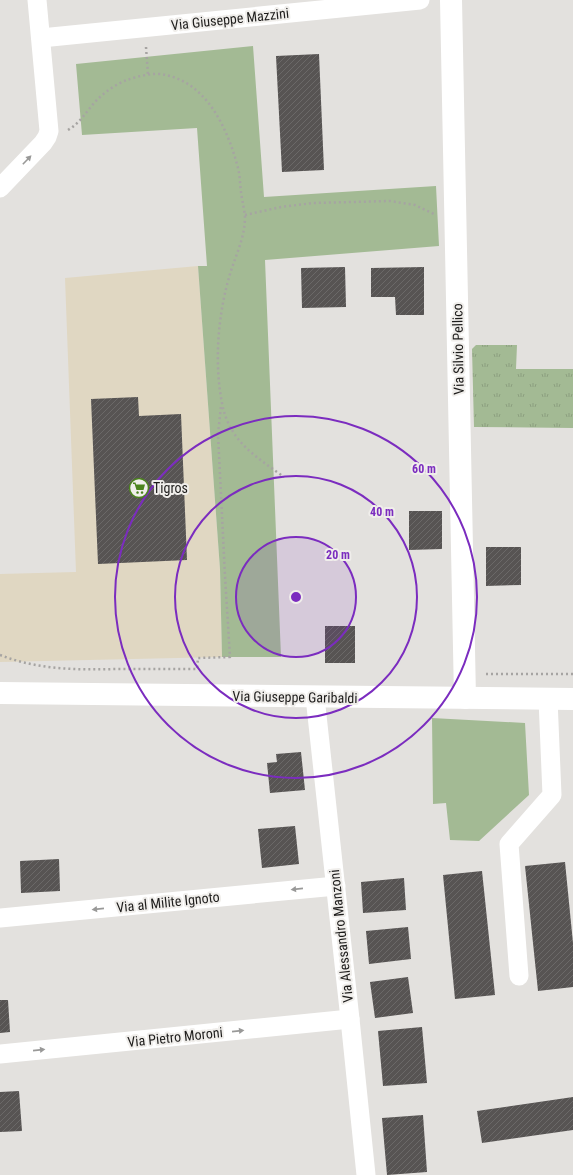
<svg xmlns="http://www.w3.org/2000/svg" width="573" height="1175" font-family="'Roboto Condensed',sans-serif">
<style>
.commercial{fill:#e0d7c2}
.grass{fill:url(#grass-tufts)}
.park{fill:#a3ba94}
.building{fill:url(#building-hatch)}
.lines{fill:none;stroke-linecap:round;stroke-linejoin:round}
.path{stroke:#a6a4a2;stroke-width:2.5;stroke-dasharray:2 3;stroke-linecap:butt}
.minor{stroke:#fff;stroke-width:19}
.tertiary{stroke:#fff;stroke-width:22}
.oneway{fill:#999998}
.ring{fill:none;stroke:#7b2cbf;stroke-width:2}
.labels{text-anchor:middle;stroke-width:4;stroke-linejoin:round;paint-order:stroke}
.street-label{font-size:14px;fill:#1d1c1b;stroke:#f0eeeb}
.poi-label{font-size:14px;fill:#1d1c1b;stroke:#f0eeeb;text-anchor:start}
.centre{fill:#7b2cbf;stroke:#f0eeeb;stroke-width:2}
.ring-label{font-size:12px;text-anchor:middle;font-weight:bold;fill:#7b2cbf;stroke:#f0eeeb;stroke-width:4;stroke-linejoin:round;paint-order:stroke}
</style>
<defs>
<pattern id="grass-tufts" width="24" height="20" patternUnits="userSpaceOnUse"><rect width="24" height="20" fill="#a3ba94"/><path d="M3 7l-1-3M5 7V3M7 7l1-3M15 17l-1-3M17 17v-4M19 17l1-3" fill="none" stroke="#8c9f7f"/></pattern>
<pattern id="building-hatch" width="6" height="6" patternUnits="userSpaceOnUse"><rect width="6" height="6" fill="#575453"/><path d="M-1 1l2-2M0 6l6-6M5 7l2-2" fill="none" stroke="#6b6968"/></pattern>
</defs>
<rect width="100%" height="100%" fill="#e3e1de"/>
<!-- commercial -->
<polygon class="commercial" points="198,266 220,569 222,657 0,662 0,574 76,572 65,278"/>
<!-- grass -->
<polygon class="grass" points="476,345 517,345 516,369 573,369 573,428 474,427 472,349"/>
<!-- park -->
<g class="park">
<polygon points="253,46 264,197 436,186 439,246 265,260 281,657 222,657 220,569 198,266 207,266 197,128 82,135 76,64"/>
<polygon points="432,718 525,723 529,795 479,841 450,840 446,803 433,804"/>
</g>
<!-- building -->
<g class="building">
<polygon points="319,54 324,170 282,172 276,56"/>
<polygon points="345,267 346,307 302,308 301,268"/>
<polygon points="424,267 424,315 396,315 395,297 371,297 371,268"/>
<polygon points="138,397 139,416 181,414 187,560 98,564 91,399"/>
<polygon points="409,511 442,511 442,549 409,550"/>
<polygon points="486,547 521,547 521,585 486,586"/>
<rect x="325" y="626" width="30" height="37"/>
<polygon points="301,752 305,790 270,793 267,763 277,762 276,754"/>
<polygon points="295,826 299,864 262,868 258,829"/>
<polygon points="59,859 60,891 21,893 20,861"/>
<polygon points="565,862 573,943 573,987 538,991 525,866"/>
<polygon points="482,871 495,995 455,999 443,875"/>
<polygon points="404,878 406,910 363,913 361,882"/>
<polygon points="408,927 411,959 369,964 366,931"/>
<polygon points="408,977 413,1013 375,1018 370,982"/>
<polygon points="0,1000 8,1000 10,1032 0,1033"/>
<polygon points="422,1027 427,1083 383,1086 378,1031"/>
<polygon points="19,1091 22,1131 0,1132 0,1092"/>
<polygon points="573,1097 573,1130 482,1143 477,1111"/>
<polygon points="423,1115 427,1172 387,1175 382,1118"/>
</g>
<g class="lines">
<!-- path -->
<g class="path">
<polyline points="146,47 148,75"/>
<path d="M68,130C80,123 86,112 95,102C103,93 116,84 127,80C138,76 155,72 166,75C208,84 228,130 238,168C240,176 240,184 241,192C242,200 244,208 245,216C245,238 236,254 230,274C218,314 214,362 222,403C229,441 255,456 284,477"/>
<polyline points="245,215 281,207 313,203 390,201 415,205 434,214"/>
<path d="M0,655C39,670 77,670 117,669C144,669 170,669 197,669L198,658L230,657L225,576L218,434L221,406"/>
<polyline points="486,674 573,674"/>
</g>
<!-- minor -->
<g class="minor">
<polyline points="41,38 420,0"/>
<polyline points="0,188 43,143 47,137 49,131 37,0"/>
<polyline points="315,697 350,1019 366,1175"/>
<polyline points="0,918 336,886"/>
<polyline points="519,976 509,844 552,795 548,699"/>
<polyline points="0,1054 350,1019"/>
</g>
<!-- tertiary -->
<g class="tertiary">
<polyline points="451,0 465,698"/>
<polyline points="0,693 573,699"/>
</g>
</g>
<!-- one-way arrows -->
<defs><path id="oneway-solid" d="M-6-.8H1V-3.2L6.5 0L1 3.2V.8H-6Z"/></defs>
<g class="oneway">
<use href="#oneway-solid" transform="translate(27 160) rotate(-46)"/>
<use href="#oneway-solid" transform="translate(297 889) rotate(174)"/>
<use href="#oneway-solid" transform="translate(98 909) rotate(174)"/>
<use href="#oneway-solid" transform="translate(238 1031) rotate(-6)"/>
<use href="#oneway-solid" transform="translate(39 1050) rotate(-6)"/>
</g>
<!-- distance rings -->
<circle cx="296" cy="597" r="60" fill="#7b2cbf" fill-opacity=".12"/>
<g class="ring">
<circle cx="296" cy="597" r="60"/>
<circle cx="296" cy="597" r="121"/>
<circle cx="296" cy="597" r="181"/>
</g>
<!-- icons -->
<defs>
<symbol id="supermarket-ring" viewBox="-11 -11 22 22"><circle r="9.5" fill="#f0eeeb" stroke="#4c841e" stroke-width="1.5"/><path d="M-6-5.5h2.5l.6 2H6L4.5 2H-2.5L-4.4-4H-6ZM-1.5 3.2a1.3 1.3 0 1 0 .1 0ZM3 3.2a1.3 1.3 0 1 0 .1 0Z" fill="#4c841e"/></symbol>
</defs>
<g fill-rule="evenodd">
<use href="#supermarket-ring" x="128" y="477" width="22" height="22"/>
</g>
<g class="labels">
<!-- street labels -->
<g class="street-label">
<text transform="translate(230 19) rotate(-6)" y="5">Via Giuseppe Mazzini</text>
<text transform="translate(458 349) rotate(-91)" y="5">Via Silvio Pellico</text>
<text transform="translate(295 697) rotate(1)" y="5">Via Giuseppe Garibaldi</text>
<text transform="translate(168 902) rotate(-6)" y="5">Via al Milite Ignoto</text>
<text transform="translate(341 936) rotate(-96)" y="5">Via Alessandro Manzoni</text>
<text transform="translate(175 1037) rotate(-6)" y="5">Via Pietro Moroni</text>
</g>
<!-- poi labels -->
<g class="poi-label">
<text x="153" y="493">Tigros</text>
</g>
</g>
<circle cx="296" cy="597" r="6" class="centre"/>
<g class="ring-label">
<text x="424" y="473">60 m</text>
<text x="382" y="516">40 m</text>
<text x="338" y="559">20 m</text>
</g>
</svg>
